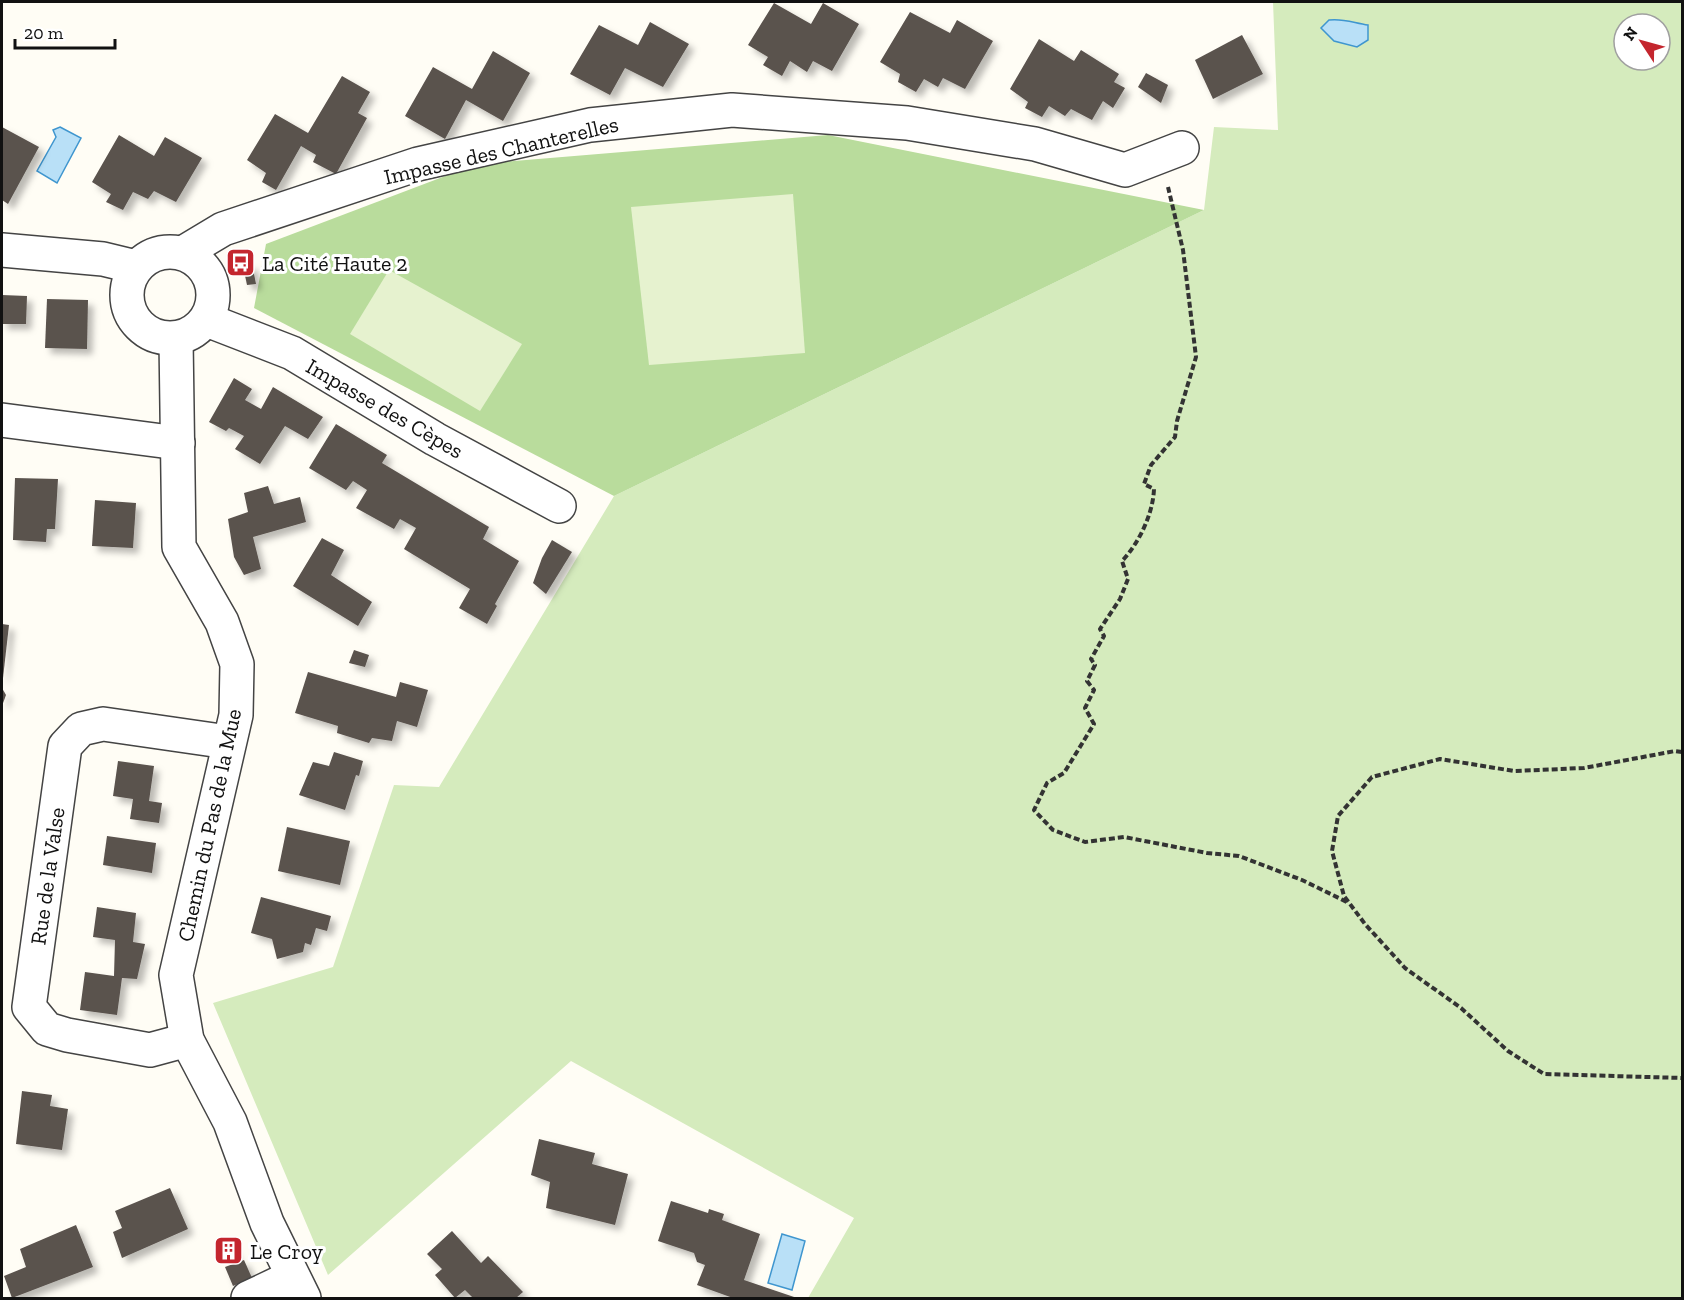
<svg xmlns="http://www.w3.org/2000/svg" width="1684" height="1300" font-family="'Zilla Slab',serif">
<style>
.green{fill:#d5ebbd;fill-rule:evenodd}
.forest{fill:#b9dc9c}
.pitch{fill:#e6f2cf}
.water{fill:#b9e0f7;stroke:#3f96cf;stroke-width:1.5}
.building{fill:#5a524d;filter:url(#shadow)}
.lines{fill:none;stroke-linecap:round;stroke-linejoin:round}
.minor-casing{stroke:#444;stroke-width:36}
.path{stroke:#333;stroke-width:4;stroke-dasharray:6 3;stroke-linecap:butt}
.minor{stroke:#fff;stroke-width:33}
.labels{text-anchor:middle;stroke-width:6;stroke-linejoin:round;paint-order:stroke}
.street-label{font-size:22px;fill:#111;stroke:#fff}
.poi-label{font-size:22px;fill:#111;stroke:#fff;text-anchor:start}
</style>
<defs>
<filter id="shadow"><feDropShadow dx="5.5" dy="5.5" stdDeviation="3" flood-color="#0004"/></filter>
</defs>
<rect width="100%" height="100%" fill="#fffdf5"/>
<!-- green -->
<path class="green" d="M1273,2H1682V1298H808L854,1218L571,1061L328,1275L213,1003L333,967L394,785L439,787L614,496L1204,210L1214,127L1278,130ZM1624,24H1660V60H1624Z"/>
<!-- forest -->
<polygon class="forest" points="828,135 1204,210 614,496 254,308 266,244 477,164"/>
<!-- pitch -->
<g class="pitch">
<polygon points="793,194 805,353 649,365 631,207"/>
<polygon points="389,270 522,344 480,411 350,334"/>
</g>
<!-- water -->
<g class="water">
<path d="M1329,20C1343,18 1354,23 1368,25V40L1357,47L1334,41L1321,28Z"/>
<polygon points="60,127 81,138 57,183 37,171 56,137 53,130"/>
<polygon points="782,1234 805,1241 792,1290 768,1283"/>
</g>
<!-- building -->
<g class="building">
<polygon points="774,3 811,24 823,3 859,24 832,71 813,61 807,72 790,61 782,76 763,65 768,57 748,45"/>
<polygon points="910,12 950,33 957,20 993,41 965,89 943,78 938,87 924,79 916,92 898,82 900,74 880,62"/>
<polygon points="650,22 689,44 663,87 625,68 610,95 570,74 599,25 638,45"/>
<polygon points="1242,35 1263,74 1213,99 1195,60"/>
<polygon points="1039,39 1074,61 1081,50 1119,74 1114,82 1125,88 1113,108 1103,101 1092,120 1071,109 1065,116 1049,106 1042,117 1025,108 1028,102 1010,89"/>
<polygon points="493,51 530,73 503,121 466,100 445,139 405,116 433,67 472,89"/>
<polygon points="1146,73 1168,85 1161,103 1138,87"/>
<polygon points="342,76 370,92 358,113 367,118 336,174 313,162 316,155 301,146 276,190 262,182 266,173 247,160 275,114 308,133"/>
<polygon points="2,127 39,147 8,204 2,200"/>
<polygon points="119,135 154,156 165,137 202,158 176,202 154,191 148,199 133,192 123,210 106,202 111,194 92,182"/>
<polygon points="252,264 256,284 247,285 243,266"/>
<polygon points="2,295 27,296 26,324 2,324"/>
<polygon points="47,299 88,300 87,349 45,348"/>
<polygon points="234,378 252,389 245,400 261,409 273,387 323,417 308,439 285,426 260,464 235,449 244,436 229,428 226,431 209,422"/>
<polygon points="336,424 387,455 382,463 489,527 483,539 519,561 495,604 497,606 487,624 459,608 470,589 404,549 416,528 400,519 394,529 356,508 367,490 353,481 346,490 309,468"/>
<polygon points="15,478 58,479 55,529 47,529 46,542 13,540"/>
<polygon points="268,486 274,504 300,497 306,522 253,537 261,569 244,575 234,557 228,519 248,512 244,493"/>
<polygon points="95,500 136,503 133,548 92,546"/>
<polygon points="322,538 344,550 331,575 372,602 358,626 293,586"/>
<polygon points="552,540 572,552 546,594 533,583 542,558"/>
<polygon points="2,624 9,625 3,678 2,678"/>
<polygon points="354,650 369,655 365,667 349,663"/>
<polygon points="308,672 396,697 400,682 428,690 417,727 397,721 392,741 372,738 369,743 337,733 338,726 295,713"/>
<polygon points="2,688 6,695 2,706"/>
<polygon points="334,752 363,761 359,776 356,775 345,810 299,795 313,762 329,766"/>
<polygon points="118,761 154,766 149,801 162,803 159,823 130,819 133,799 113,796"/>
<polygon points="287,827 350,841 340,885 278,871"/>
<polygon points="107,836 156,843 152,873 103,865"/>
<polygon points="261,897 331,916 327,931 316,928 311,945 305,943 303,952 277,959 272,939 251,933"/>
<polygon points="97,907 136,913 133,942 145,944 137,979 122,978 117,1015 80,1010 85,972 114,976 115,940 93,937"/>
<polygon points="22,1091 52,1095 50,1106 68,1109 62,1150 16,1144"/>
<polygon points="539,1139 595,1153 592,1164 628,1174 615,1225 546,1208 550,1182 531,1175"/>
<polygon points="170,1188 188,1229 122,1258 113,1232 122,1228 115,1211"/>
<polygon points="671,1201 708,1213 709,1209 724,1214 722,1220 760,1234 744,1280 797,1298 733,1298 697,1285 705,1265 697,1262 694,1253 658,1241"/>
<polygon points="76,1225 93,1267 12,1298 4,1276 26,1267 20,1249"/>
<polygon points="452,1231 481,1263 488,1256 523,1292 516,1298 473,1298 465,1290 455,1298 435,1275 442,1269 427,1254"/>
<polygon points="229,1241 237,1258 228,1261 221,1245"/>
<polygon points="244,1260 252,1278 233,1286 225,1267"/>
</g>
<g class="lines">
<defs>
<g id="minor">
<polyline points="2,250 103,259 136,267"/>
<circle cx="170" cy="295" r="43"/>
<polyline points="183,253 223,229 418,164 590,125 732,110 907,123 1035,144 1125,170 1182,148"/>
<polyline points="207,320 292,353 435,439 559,506"/>
<polyline points="176,339 179,547 222,622 237,664 236,715 176,975 187,1040 230,1122 267,1223 304,1298"/>
<polyline points="2,420 178,443"/>
<polyline points="187,1040 150,1050 67,1035 47,1029 29,1007 65,746 81,729 103,724 228,742"/>
<polyline points="248,1298 292,1277"/>
</g>
</defs>
<!-- minor casing -->
<use href="#minor" class="minor-casing"/>
<!-- path -->
<g class="path">
<path d="M1168,187L1183,250L1196,357L1177,421L1175,437L1151,465L1144,484L1154,489C1153,514 1139,543 1122,561L1128,579L1120,599L1100,629L1104,636L1091,659L1095,665L1087,681L1094,690L1085,708L1094,724L1064,773L1047,783L1034,810L1053,830L1085,842L1124,837L1207,853L1239,856L1302,880L1349,903"/>
<polyline points="1682,752 1675,751 1584,768 1514,771 1440,759 1372,777 1338,816 1332,851 1344,896 1365,924 1405,968 1461,1008 1508,1051 1544,1074 1682,1078"/>
</g>
<!-- minor -->
<use href="#minor" class="minor"/>
</g>
<!-- icons -->
<defs>
<symbol id="bus-square" viewBox="-11 -11 22 22"><rect x="-9" y="-9" width="18" height="18" rx="4" fill="#c4262e" stroke="#fff"/><path d="M-5-6H5V4H4V6H2V4H-2V6H-4V4H-5ZM-3.5-4V0h7V-4ZM-3.5 1.2v1.5H-2V1.2ZM2 1.2v1.5H3.5V1.2Z" fill="#fff"/></symbol>
<symbol id="building-square" viewBox="-11 -11 22 22"><rect x="-9" y="-9" width="18" height="18" rx="4" fill="#c4262e" stroke="#fff"/><path d="M-4-6H4V6H1V3H-1V6H-4ZM-2.5-4.3h1.7v1.8h-1.7ZM.8-4.3h1.7v1.8H.8ZM-2.5-1h1.7V.8h-1.7ZM.8-1h1.7V.8H.8Z" fill="#fff"/></symbol>
</defs>
<g fill-rule="evenodd">
<use href="#bus-square" x="224" y="246" width="33" height="33"/>
<use href="#building-square" x="212" y="1234" width="33" height="33"/>
</g>
<g class="labels">
<!-- street labels -->
<g class="street-label">
<text transform="translate(501 150) rotate(-13)" y="8">Impasse des Chanterelles</text>
<text transform="translate(385 408) rotate(30)" y="8">Impasse des Cèpes</text>
<text transform="translate(209 825) rotate(-78)" y="8">Chemin du Pas de la Mue</text>
<text transform="translate(47 876) rotate(-82)" y="8">Rue de la Valse</text>
</g>
<!-- poi labels -->
<g class="poi-label">
<text x="262" y="271">La Cité Haute 2</text>
<text x="250" y="1259">Le Croy</text>
</g>
</g>
<!-- border -->
<rect width="1684" height="1300" fill="none" stroke="#111111" stroke-width="6"/>
<!-- north arrow -->
<g transform="translate(1642 42) rotate(306)"><circle r="28" fill="#ffffff" stroke="#a0a0a0" stroke-width="1.5"/>
<path d="M0-4.5L10 22L0 15L-10 22Z" fill="#c4262e"/>
<text y="-9" font-size="16" font-weight="bold" text-anchor="middle" fill="#111111">N</text>
</g>
<!-- scale -->
<path d="M15 39v9h100v-9" fill="none" stroke="#111111" stroke-width="3"/>
<text x="24" y="39" font-size="18" fill="#111111" stroke="#ffffff" stroke-width="4.5" paint-order="stroke">20 m</text>
</svg>
